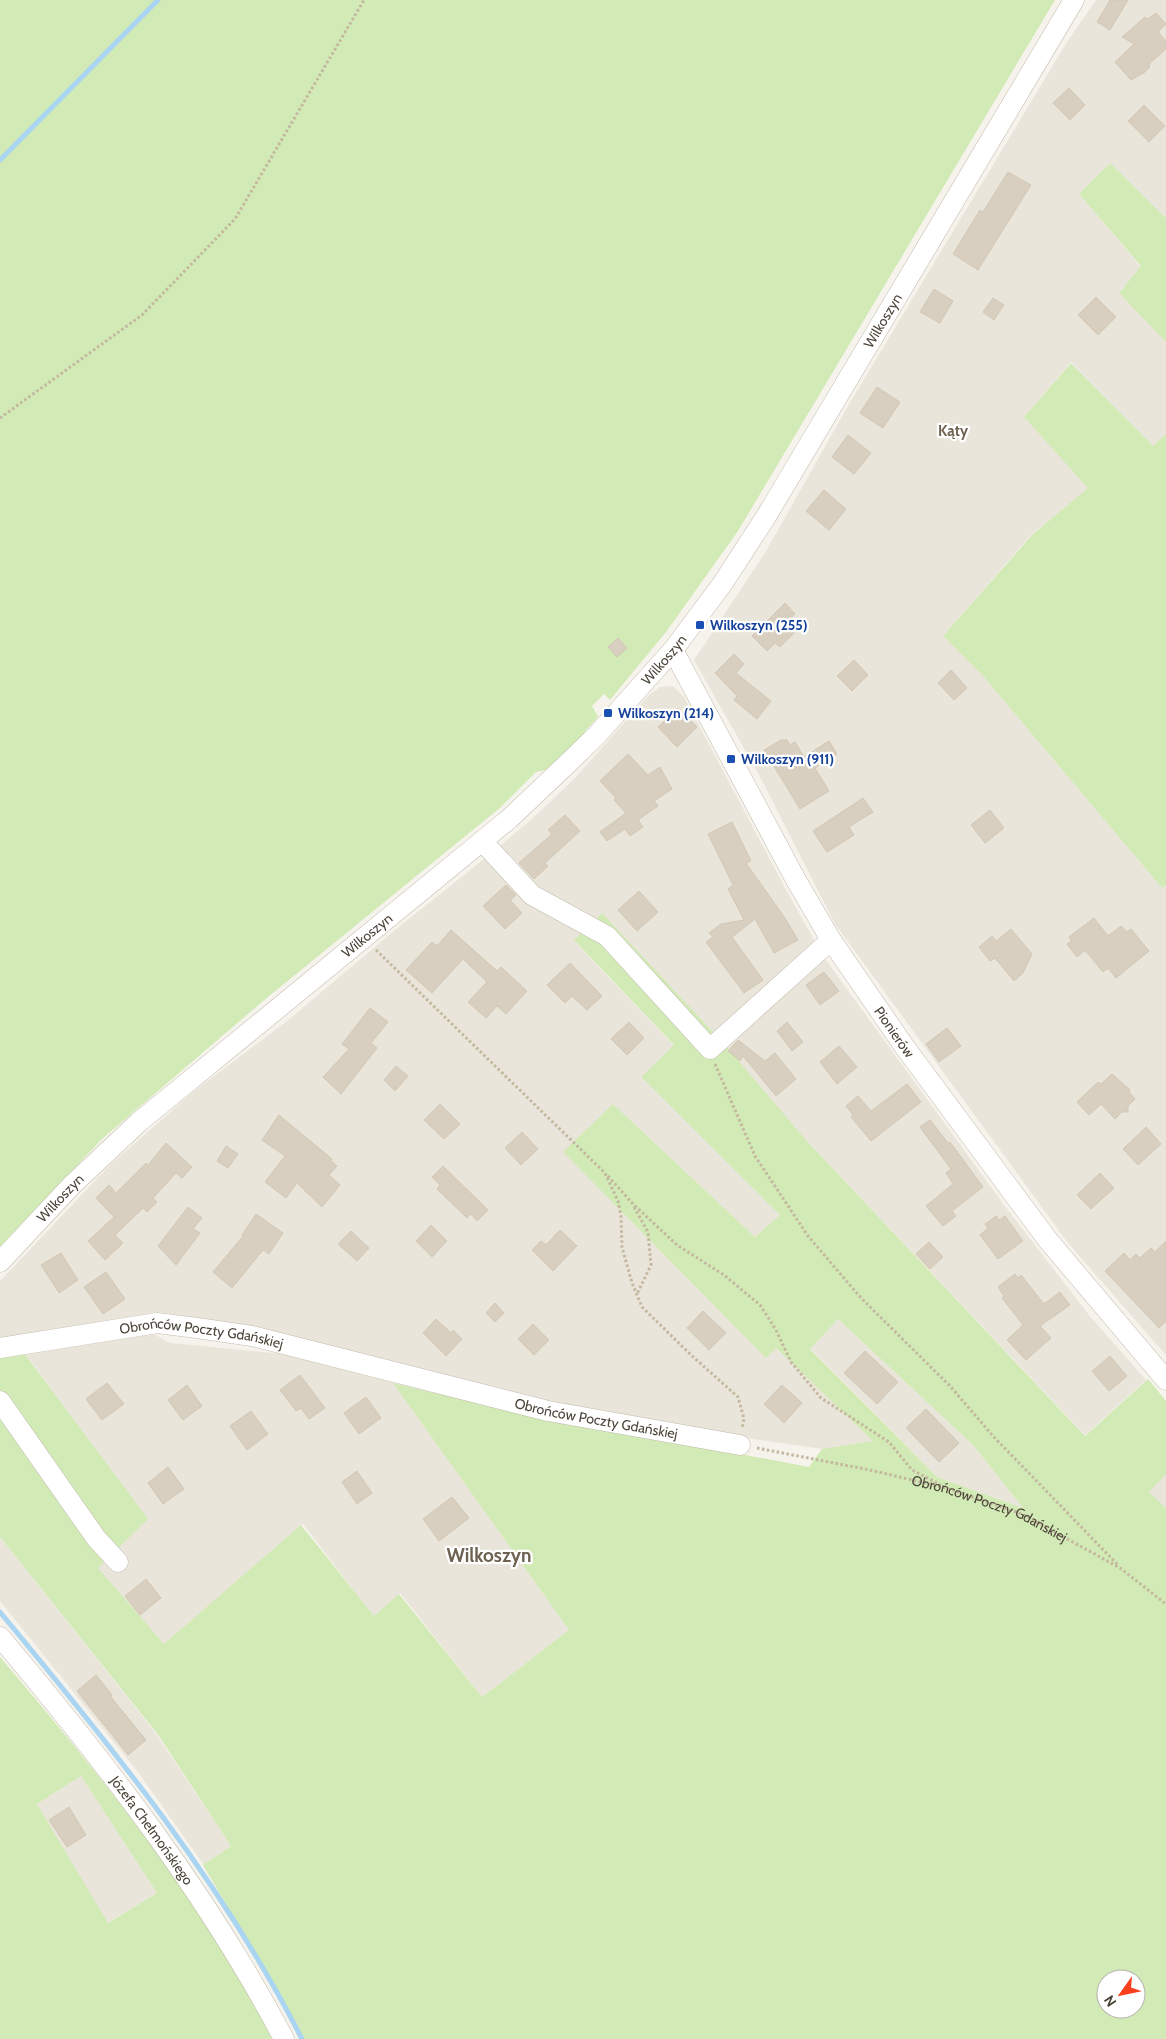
<svg xmlns="http://www.w3.org/2000/svg" width="1166" height="2039" font-family="Cabin,sans-serif">
<style>
.residential{fill:#eae5da}
.green{fill:#d2eab5;fill-rule:evenodd}
.lines{fill:none;stroke-linecap:round;stroke-linejoin:round}
.stream{stroke:#a9d4f2;stroke-width:5}
.building{fill:#d8cfc1;stroke:#d3c7b4}
.minor-casing{stroke:#c2bbae;stroke-width:21}
.path{stroke:#c4b79f;stroke-width:3;stroke-dasharray:2.5 2.5;stroke-linecap:butt}
.minor{stroke:#fff;stroke-width:20}
.transit-dot{fill:#1a4fb4;stroke:#fff;stroke-width:2}
.labels{text-anchor:middle;stroke-width:4.5;stroke-linejoin:round;paint-order:stroke}
.street-label{font-size:14px;fill:#4b4439;stroke:#fff}
.transit-label{font-size:14px;font-weight:bold;fill:#164399;stroke:#fff;text-anchor:start}
.neighbourhood-label{font-size:15px;font-weight:bold;fill:#6e6250;stroke:#fff}
.district-label{font-size:19px;font-weight:bold;fill:#6e6250;stroke:#fff}
</style>
<rect width="100%" height="100%" fill="#f6f3ec"/>
<!-- residential -->
<g class="residential">
<polygon points="1096,0 1166,0 1166,218 1110,163 1079,194 1141,267 1119,292 1166,342 1166,434 1153,447 1071,362 1024,417 1089,488 1030,536 943,636 983,676 1162,888 1166,885 1166,1355 1068,1243 835,924 758,773 694,660 765,553 848,406 1067,42"/>
<polygon points="673,686 684,697 785,888 823,956 1004,1205 1089,1315 1146,1380 1085,1435 805,1139 574,941 674,1046 641,1077 780,1215 755,1237 613,1104 564,1152 766,1357 776,1348 874,1441 822,1449 746,1438 506,1393 251,1328 159,1312 107,1324 0,1339 0,1281 111,1164 193,1092 286,1022 395,930 484,859 531,820 575,778 648,696 660,687"/>
<polygon points="838,1319 973,1445 1023,1508 937,1477 810,1348"/>
<polygon points="152,1333 170,1343 283,1354 393,1383 569,1630 482,1697 400,1593 374,1617 303,1524 164,1644 97,1568 147,1519 24,1352"/>
<polygon points="1166,1473 1166,1509 1148,1492"/>
<polygon points="0,1537 157,1735 231,1846 204,1865 138,1772 0,1601"/>
<polygon points="81,1776 157,1893 107,1923 37,1804"/>
</g>
<!-- green -->
<g class="green">
<polygon points="0,0 1055,0 738,531 666,632 610,700 604,694 592,706 598,717 586,730 580,741 555,768 536,772 501,807 263,1001 102,1139 0,1247"/>
<polygon points="1110,163 1166,218 1166,342 1119,293 1141,266 1079,194"/>
<polygon points="1071,363 1153,446 1166,434 1166,885 1162,888 983,676 943,636 1032,535 1088,488 1024,417"/>
<path d="M602,913L726,1046L805,1139L1085,1436L1148,1379L1166,1401V1474L1149,1492L1166,1508V2039H305L203,1865L231,1846L159,1736L0,1537V1355L24,1353L148,1519L98,1568L164,1644L301,1525L374,1616L399,1594L482,1697L569,1630L393,1383C530,1417 670,1440 809,1467L822,1449L873,1441L776,1348L766,1358L563,1152L613,1104L755,1237L780,1215L641,1077L674,1045L574,940ZM838,1319L973,1445L1023,1508L937,1477L810,1349ZM1106,1979H1136V2009H1106Z"/>
<path d="M0,1657C101,1776 201,1898 272,2039H0ZM81,1776L157,1893L108,1923L37,1804Z"/>
</g>
<g class="lines">
<!-- stream -->
<g class="stream">
<polyline points="0,160 158,0"/>
<path d="M0,1612C112,1747 222,1882 302,2039"/>
</g>
</g>
<!-- building -->
<g class="building">
<polygon points="1110,0 1128,0 1110,30 1097,22"/>
<polygon points="1156,13 1166,24 1158,32 1166,41 1166,49 1150,63 1149,68 1145,72 1131,80 1115,62 1134,44 1122,37 1145,17 1148,19"/>
<polygon points="1069,88 1085,105 1070,120 1053,103"/>
<polygon points="1144,105 1165,126 1149,142 1128,121"/>
<polygon points="1008,172 1031,185 978,270 953,254 980,210 983,212"/>
<polygon points="934,289 953,301 940,323 920,312"/>
<polygon points="1096,297 1116,317 1098,335 1078,315"/>
<polygon points="993,298 1004,305 994,320 983,312"/>
<polygon points="877,387 900,402 883,428 860,413"/>
<polygon points="848,435 871,453 854,474 832,457"/>
<polygon points="824,490 846,509 829,530 806,511"/>
<polygon points="785,603 795,614 785,624 794,633 780,647 775,643 767,651 752,636"/>
<polygon points="618,638 627,648 617,657 608,647"/>
<polygon points="734,654 744,664 736,673 771,701 757,719 734,700 737,696 715,673"/>
<polygon points="854,660 868,675 852,691 837,676"/>
<polygon points="951,670 967,688 954,700 938,683"/>
<polygon points="678,708 697,727 677,747 658,727"/>
<polygon points="781,740 787,740 790,745 795,742 804,757 829,741 837,754 815,768 829,791 800,809 764,750"/>
<polygon points="628,754 648,775 660,767 672,789 654,801 658,806 638,820 643,827 630,836 625,829 607,841 600,832 626,813 614,800 616,798 600,781"/>
<polygon points="863,798 873,812 849,827 854,835 827,852 813,831"/>
<polygon points="990,810 1004,828 985,843 971,825"/>
<polygon points="565,815 580,831 545,863 548,866 534,879 519,863 552,834 548,830"/>
<polygon points="732,822 751,861 746,863 785,918 798,940 774,953 755,919 732,937 763,980 744,993 706,942 713,937 709,933 721,924 744,920 728,889 733,885 708,834"/>
<polygon points="506,885 516,895 510,900 522,913 505,929 483,906"/>
<polygon points="639,891 658,912 637,931 618,910"/>
<polygon points="1094,918 1108,936 1121,926 1127,932 1131,929 1149,951 1116,978 1108,968 1103,972 1085,950 1077,957 1067,944 1072,941 1069,937"/>
<polygon points="1011,929 1032,954 1023,973 1014,981 995,958 990,961 979,947 992,936 996,941"/>
<polygon points="451,930 497,971 501,967 527,991 506,1014 497,1006 486,1018 468,1002 487,982 463,959 432,993 406,970 432,942 437,946"/>
<polygon points="570,963 602,996 587,1010 572,996 565,1003 547,985"/>
<polygon points="824,972 839,991 820,1005 806,985"/>
<polygon points="370,1008 388,1022 371,1043 377,1048 341,1094 323,1077 349,1049 342,1044"/>
<polygon points="629,1022 644,1038 627,1055 611,1039"/>
<polygon points="787,1022 803,1042 792,1051 777,1031"/>
<polygon points="947,1028 961,1046 939,1062 926,1044"/>
<polygon points="738,1040 765,1061 775,1053 796,1079 776,1096 743,1056 740,1061 728,1051"/>
<polygon points="839,1046 857,1067 837,1084 820,1062"/>
<polygon points="396,1066 408,1076 395,1091 384,1080"/>
<polygon points="1112,1074 1130,1090 1129,1092 1135,1099 1128,1106 1128,1112 1122,1112 1115,1119 1101,1104 1089,1115 1077,1102 1098,1082 1101,1084"/>
<polygon points="907,1084 921,1102 871,1141 851,1117 853,1115 846,1106 858,1096 871,1111"/>
<polygon points="440,1104 460,1124 444,1139 424,1120"/>
<polygon points="279,1115 332,1159 331,1161 337,1166 329,1175 340,1185 322,1207 297,1183 286,1198 265,1182 285,1156 262,1140"/>
<polygon points="930,1120 948,1143 950,1142 983,1187 952,1211 956,1216 943,1226 926,1206 953,1184 946,1173 951,1169 920,1127"/>
<polygon points="1146,1127 1161,1144 1138,1165 1123,1149"/>
<polygon points="522,1132 538,1149 521,1165 505,1148"/>
<polygon points="166,1143 192,1167 182,1178 176,1173 153,1198 157,1202 147,1212 143,1208 115,1235 123,1243 105,1260 88,1241 114,1217 96,1198 109,1185 116,1193 146,1163 148,1165"/>
<polygon points="226,1146 238,1154 228,1168 217,1161"/>
<polygon points="443,1166 488,1210 477,1221 471,1214 467,1218 437,1189 440,1185 432,1177"/>
<polygon points="1100,1173 1114,1188 1091,1209 1077,1195"/>
<polygon points="188,1207 202,1218 193,1229 200,1233 176,1265 158,1246"/>
<polygon points="256,1214 283,1233 269,1254 263,1250 232,1288 213,1272 243,1236 242,1235"/>
<polygon points="996,1216 999,1220 1005,1216 1023,1241 998,1259 980,1235 988,1228 985,1224"/>
<polygon points="431,1225 447,1241 432,1257 416,1241"/>
<polygon points="560,1230 577,1246 553,1271 532,1250 541,1241 546,1245"/>
<polygon points="351,1231 369,1248 357,1261 338,1244"/>
<polygon points="1166,1241 1166,1321 1159,1328 1105,1271 1124,1253 1130,1260 1136,1254 1140,1258 1151,1248 1155,1252"/>
<polygon points="929,1242 943,1257 930,1269 916,1254"/>
<polygon points="61,1253 78,1280 59,1293 41,1265"/>
<polygon points="106,1272 125,1299 103,1314 84,1287"/>
<polygon points="1015,1274 1018,1278 1021,1275 1044,1304 1060,1292 1070,1305 1040,1326 1051,1338 1026,1360 1007,1340 1023,1325 1002,1298 1004,1296 998,1287"/>
<polygon points="495,1303 504,1313 495,1322 486,1313"/>
<polygon points="703,1311 726,1333 709,1350 687,1328"/>
<polygon points="436,1319 451,1333 453,1330 462,1339 446,1356 423,1333"/>
<polygon points="533,1324 549,1340 534,1355 518,1339"/>
<polygon points="865,1351 898,1382 877,1404 844,1373"/>
<polygon points="1110,1356 1127,1376 1109,1391 1092,1371"/>
<polygon points="300,1375 325,1408 309,1419 301,1408 296,1411 280,1390"/>
<polygon points="107,1383 124,1404 102,1420 86,1399"/>
<polygon points="187,1385 202,1406 183,1420 168,1400"/>
<polygon points="782,1385 802,1403 784,1423 764,1404"/>
<polygon points="366,1397 381,1418 359,1434 344,1413"/>
<polygon points="926,1409 959,1443 939,1462 906,1428"/>
<polygon points="251,1411 268,1434 247,1450 230,1426"/>
<polygon points="168,1467 184,1489 163,1504 148,1483"/>
<polygon points="357,1471 372,1493 357,1504 342,1482"/>
<polygon points="452,1497 469,1518 439,1541 423,1519"/>
<polygon points="146,1579 161,1598 140,1615 125,1596"/>
<polygon points="96,1675 112,1695 110,1696 146,1740 128,1755 77,1691"/>
<polygon points="69,1807 86,1835 67,1847 49,1820"/>
</g>
<g class="lines">
<defs>
<g id="minor">
<path id="s2" d="M673,650L796,880L831,940L904,1046L1047,1239L1166,1380"/>
<polyline points="482,841 532,895 607,936 710,1049 831,940"/>
<path id="s3" d="M0,1262L72,1185L139,1122L509,819L565,766L596,736L673,650L723,583L767,515L1074,0"/>
<path id="s4" d="M0,1348L157,1323L197,1328L252,1336L548,1411L740,1445"/>
<polyline points="0,1401 96,1538 118,1562"/>
<path id="s5" d="M0,1637C106,1763 207,1893 284,2039"/>
</g>
</defs>
<!-- minor casing -->
<use href="#minor" class="minor-casing"/>
<!-- path -->
<g class="path">
<polyline points="0,418 142,315 235,219 364,0"/>
<polyline points="376,950 605,1173 618,1201 621,1216 622,1247 632,1283 642,1307 691,1355 738,1397 744,1419 742,1429"/>
<polyline points="715,1064 755,1156 808,1236 861,1298 950,1386 993,1436 1118,1565"/>
<polyline points="608,1176 633,1204 677,1245 724,1275 760,1305 776,1330 791,1362 821,1398 889,1442 912,1470 941,1485"/>
<polyline points="634,1207 648,1232 651,1265 637,1294"/>
<path id="s1" d="M757,1448L870,1470L946,1488L1022,1514L1120,1568L1166,1604"/>
</g>
<!-- minor -->
<use href="#minor" class="minor"/>
</g>
<!-- markers -->
<g class="transit-dot">
<rect x="695" y="620" width="10" height="10" rx="2.5"/>
<rect x="603" y="708" width="10" height="10" rx="2.5"/>
<rect x="726" y="754" width="10" height="10" rx="2.5"/>
</g>
<g class="labels">
<!-- street labels -->
<g class="street-label">
<text dy="5" stroke="none"><textPath href="#s3" startOffset="1302">Wilkoszyn</textPath></text>
<text dy="5" stroke="none"><textPath href="#s3" startOffset="898">Wilkoszyn</textPath></text>
<text dy="5" stroke="none"><textPath href="#s3" startOffset="492">Wilkoszyn</textPath></text>
<text dy="5" stroke="none"><textPath href="#s2" startOffset="442">Pionierów</textPath></text>
<text dy="5" stroke="none"><textPath href="#s3" startOffset="88">Wilkoszyn</textPath></text>
<text dy="5" stroke="none"><textPath href="#s4" startOffset="204">Obrońców Poczty Gdańskiej</textPath></text>
<text dy="5" stroke="none"><textPath href="#s4" startOffset="609">Obrońców Poczty Gdańskiej</textPath></text>
<text dy="5" stroke="none"><textPath href="#s1" startOffset="241">Obrońców Poczty Gdańskiej</textPath></text>
<text dy="5" stroke="none"><textPath href="#s5" startOffset="246">Józefa Chełmońskiego</textPath></text>
</g>
<!-- transit labels -->
<g class="transit-label">
<text x="710" y="630">Wilkoszyn (255)</text>
<text x="618" y="718">Wilkoszyn (214)</text>
<text x="741" y="764">Wilkoszyn (911)</text>
</g>
<!-- neighbourhood labels -->
<g class="neighbourhood-label">
<text x="953" y="436">Kąty</text>
</g>
<!-- district labels -->
<g class="district-label">
<text x="489" y="1562">Wilkoszyn</text>
</g>
</g>
<!-- north arrow -->
<g transform="translate(1121 1994) rotate(237)"><circle r="24" fill="#ffffff" stroke="#b7b4b0"/>
<path d="M0-4L9 19L0 12L-9 19Z" fill="#fc3f1d"/>
<text y="-8" font-size="14" font-weight="bold" text-anchor="middle" fill="#4b4439">N</text>
</g>
</svg>
